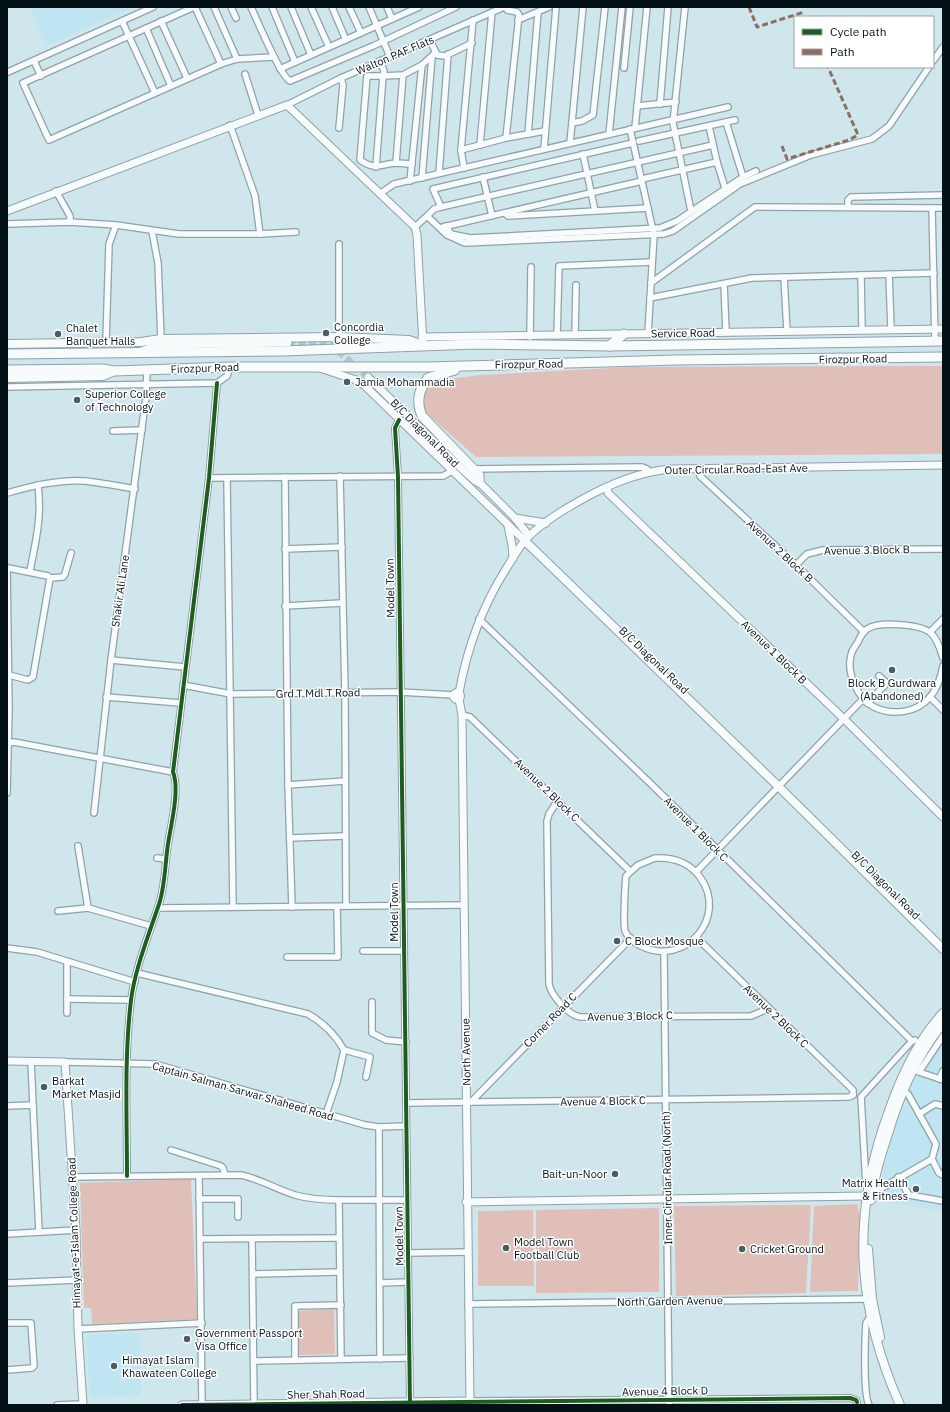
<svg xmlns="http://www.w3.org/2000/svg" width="950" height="1412" font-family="'IBM Plex Sans',sans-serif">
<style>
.built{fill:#c0e5f2}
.green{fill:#e0bfb8}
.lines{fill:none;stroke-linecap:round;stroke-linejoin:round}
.tertiary-tunnel{stroke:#b1c6cd;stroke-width:7;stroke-dasharray:7 3.5;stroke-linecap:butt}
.minor-casing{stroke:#90a1a7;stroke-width:8}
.tertiary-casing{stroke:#90a1a7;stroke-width:9}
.secondary-casing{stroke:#90a1a7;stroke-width:10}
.primary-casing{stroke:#90a1a7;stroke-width:11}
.minor{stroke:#f8fbfc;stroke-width:5.5}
.tertiary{stroke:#f8fbfc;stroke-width:7}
.secondary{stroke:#f8fbfc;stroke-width:8}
.primary{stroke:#f8fbfc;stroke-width:9}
.quiet{stroke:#8d6e63;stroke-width:3;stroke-dasharray:6 3;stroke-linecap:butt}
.cycleway-casing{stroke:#fff;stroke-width:6}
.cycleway{stroke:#1b5e20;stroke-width:4}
.poi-dot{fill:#4b5c62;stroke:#fff;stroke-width:1.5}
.labels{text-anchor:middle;stroke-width:3;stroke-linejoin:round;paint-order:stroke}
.street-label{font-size:11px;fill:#041217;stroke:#fff}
.poi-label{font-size:11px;fill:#041217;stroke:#fff;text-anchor:start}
</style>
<rect width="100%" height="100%" fill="#d0e6ed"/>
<!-- built -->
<g class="built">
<polygon points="29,7 132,7 47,46"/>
<polygon points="943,1026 943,1211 878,1201 886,1157 895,1128 922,1060"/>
<polygon points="139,1333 141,1396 90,1397 86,1335"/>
</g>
<!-- green -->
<g class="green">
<polygon points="943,366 943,454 476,457 425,412 421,402 431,381 481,375 630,367"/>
<polygon points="191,1179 197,1319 92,1324 91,1308 84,1308 80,1183"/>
<polygon points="857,1204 860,1216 858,1291 810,1292 814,1206"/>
<polygon points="811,1205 806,1293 676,1296 674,1206"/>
<polygon points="659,1208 659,1292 536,1293 536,1210"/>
<polygon points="533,1210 534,1286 478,1286 478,1211"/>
<polygon points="334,1309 335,1354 299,1355 299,1311"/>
</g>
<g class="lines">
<!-- tertiary-tunnel -->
<polyline class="tertiary-tunnel" points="288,343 323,344 332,346 368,377"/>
<defs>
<g id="minor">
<polyline points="194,7 23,83 49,140 221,64 237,59 274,57"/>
<polyline points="195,7 221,64"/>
<polyline points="214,7 237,59"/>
<polyline points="231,7 236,18"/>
<path d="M251,7C257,20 281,77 290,81L373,46L456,7"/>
<polyline points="272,7 295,62"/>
<polyline points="291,7 311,55"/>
<polyline points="311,7 329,47"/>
<polyline points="332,7 346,40"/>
<polyline points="349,7 361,33"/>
<polyline points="369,7 390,57"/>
<polyline points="387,7 392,19"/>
<polyline points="685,7 673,123 691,211"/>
<polyline points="518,20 549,7"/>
<polyline points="122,21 155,93"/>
<polyline points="161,21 187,78"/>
<polyline points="146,28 171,86"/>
<polyline points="430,40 437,55 445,56 472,43"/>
<polyline points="34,61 41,76"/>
<polyline points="380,61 384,71 383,76 403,75 422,65"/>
<polyline points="933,61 943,47"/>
<polyline points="624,68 630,7"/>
<polyline points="280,69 419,7"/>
<polyline points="8,72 153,7"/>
<polyline points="245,74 258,115"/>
<polyline points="660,104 668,7"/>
<polyline points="287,105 341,78 504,7"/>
<polyline points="637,106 676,102"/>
<polyline points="572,123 582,121 593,115 605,7"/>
<polyline points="230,125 255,196 260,234"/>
<polyline points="709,126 717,162 725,188"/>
<polyline points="339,128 343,85 341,78"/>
<polyline points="635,128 647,7"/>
<polyline points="630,129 654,235 648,333"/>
<polyline points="528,134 538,12"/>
<polyline points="609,134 622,7"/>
<polyline points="506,138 519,15 517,12 507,10 506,7"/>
<polyline points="639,141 735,120"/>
<polyline points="570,143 583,7"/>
<polyline points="480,145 492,12"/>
<polyline points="544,149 556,7"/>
<polyline points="461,150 506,138 545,131"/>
<polyline points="583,154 595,211"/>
<polyline points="396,163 403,75"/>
<path d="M376,167L383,76H367L360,160C376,171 380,164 396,163C401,163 407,164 412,164"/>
<polyline points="464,168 461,150 473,20"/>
<polyline points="439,173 448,54"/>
<polyline points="483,177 492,216"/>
<polyline points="743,177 756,171"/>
<polyline points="422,178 432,57"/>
<polyline points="642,179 717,162"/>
<polyline points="410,181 422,65 435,53"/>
<polyline points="56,191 70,216 70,222"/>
<polyline points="381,193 394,184 728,107"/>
<polyline points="441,207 433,189 633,143"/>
<polyline points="848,207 848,200 851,197 943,195"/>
<polyline points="932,208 943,208"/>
<polyline points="505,213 508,216 648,208"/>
<polyline points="427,216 434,209 441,207 713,145"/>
<polyline points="7,224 70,222 116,225 179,234 260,234 296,232"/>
<polyline points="446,226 451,234 470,238 660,228 677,221 743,177 726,122"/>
<polyline points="415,227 427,216 447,235 465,243 664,234 673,231 740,184 811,155 872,139 889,126 929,67"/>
<polyline points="443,227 642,181"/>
<polyline points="152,231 158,263 161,339"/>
<polyline points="889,274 891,329"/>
<polyline points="861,275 862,329"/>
<polyline points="784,277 787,331"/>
<polyline points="651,283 755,207 932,208 935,341"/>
<polyline points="724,284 726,332"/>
<polyline points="650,298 752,278 934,273"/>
<polyline points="575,335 576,285"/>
<polyline points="557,336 559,266 652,262"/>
<polyline points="339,337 339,244"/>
<polyline points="530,337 531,267"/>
<polyline points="106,342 109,244 116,225"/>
<polyline points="7,387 217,383 227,376 230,367"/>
<polyline points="399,420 395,428 398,477 410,1405"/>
<polyline points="113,431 142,430"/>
<polyline points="473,469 642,467 647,469 649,473"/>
<polyline points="699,469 700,476 796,565 864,632"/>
<polyline points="340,476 345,692 346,906"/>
<polyline points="285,477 288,785 292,907"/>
<polyline points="209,478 443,476 452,471"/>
<polyline points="227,479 233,907"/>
<path d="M7,493C32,486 59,479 86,481C102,483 119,486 135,489"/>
<polyline points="285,549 342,547"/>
<polyline points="796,565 807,554 823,550 943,549"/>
<polyline points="7,568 9,709 7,793"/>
<polyline points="8,568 48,576 50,578 63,577 65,574 71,553"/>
<path d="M30,571C36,540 42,517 38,485"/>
<polyline points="285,606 342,603"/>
<polyline points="479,619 651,784 912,1041"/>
<polyline points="930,632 943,619"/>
<path d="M943,658C940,649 938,640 931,633C920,624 879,621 867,629C863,632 860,637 858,642C855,646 852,650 851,655C846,673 858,699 874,707C892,716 917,713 930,697C937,689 941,677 943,666"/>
<polyline points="111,660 185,667"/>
<polyline points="9,675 28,680 33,677 50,578"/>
<polyline points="183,685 231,694 400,692 454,695"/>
<polyline points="106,697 181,703"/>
<polyline points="930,697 943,710"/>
<polyline points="867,703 887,683 879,676"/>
<polyline points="462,715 470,717 630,871"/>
<polyline points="9,743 14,742 173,772"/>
<polyline points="288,785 345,781"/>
<path d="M558,800L549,814L547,821L549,984C551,995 568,1015 580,1017L751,1016L763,1011L766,1006"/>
<polyline points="94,813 111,660 146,397 147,370"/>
<polyline points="290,838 345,836"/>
<polyline points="78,846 88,908"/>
<polyline points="157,858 166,859"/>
<path d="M655,858C673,857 689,862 700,877C729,917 685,968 641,946C635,943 628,938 625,931C623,924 625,885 626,876L638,865Z"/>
<polyline points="696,872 863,699"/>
<polyline points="158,908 464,905"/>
<polyline points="58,911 88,908 151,926"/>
<polyline points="697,938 853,1090 853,1095"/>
<polyline points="7,948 37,952 135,982"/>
<polyline points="363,951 403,951"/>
<polyline points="664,952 669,1405"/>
<polyline points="287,957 338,957 337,907"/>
<path d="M137,973L308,1014C324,1023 335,1034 344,1050L337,1082L326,1114"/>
<polyline points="67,999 131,1000"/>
<polyline points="372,1002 372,1033 386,1040 406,1042"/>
<polyline points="67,1013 67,962"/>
<polyline points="344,1050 370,1057 366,1077"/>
<polyline points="31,1061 33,1105"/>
<polyline points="65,1062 155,1064 365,1125 379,1127 406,1126"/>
<polyline points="916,1071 943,1080"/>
<polyline points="919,1072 943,1036"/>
<polyline points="939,1079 943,1071"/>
<polyline points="471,1102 631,938"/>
<polyline points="406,1103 849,1097 853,1095"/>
<polyline points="7,1106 33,1105 39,1232"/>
<polyline points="919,1114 935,1104 943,1106"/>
<polyline points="379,1127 380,1359"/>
<polyline points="171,1150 221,1166 223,1168 225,1175"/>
<polyline points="932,1159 939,1173 943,1175"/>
<path d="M127,1176C127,1118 124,1059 131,1000C135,969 148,937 158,907C165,890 165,863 168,844C171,824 180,790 173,772L209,478L217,383"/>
<polyline points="199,1176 202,1404"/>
<path d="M73,1177L241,1175C260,1179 276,1189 295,1195C309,1199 324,1200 339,1200L341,1359"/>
<polyline points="898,1177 909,1195 943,1201"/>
<polyline points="866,1185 861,1097 912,1041 915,1040"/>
<polyline points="870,1195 932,1159 936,1144 908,1094 900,1091"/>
<polyline points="199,1199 238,1199 238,1217"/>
<polyline points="339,1200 407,1200"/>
<polyline points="7,1234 76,1230"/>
<polyline points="200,1239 339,1238"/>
<polyline points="252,1239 254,1405"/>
<polyline points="408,1253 468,1252"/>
<polyline points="253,1274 339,1272"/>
<polyline points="7,1283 77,1280"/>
<polyline points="380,1283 408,1282"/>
<polyline points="468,1304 870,1299"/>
<polyline points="7,1323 31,1323 34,1366 32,1368 7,1370"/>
<polyline points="78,1329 202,1323"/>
<polyline points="295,1360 295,1306 341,1305"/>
<polyline points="255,1361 410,1358"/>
<polyline points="470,1401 850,1398 856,1400 857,1402"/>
<polyline points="57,1405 83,1404"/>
<path d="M869,1405C863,1394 865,1338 866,1323L870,1317"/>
</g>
<g id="tertiary">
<polyline points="7,211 287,105 415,227 417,235 423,345"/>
<polyline points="422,337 943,329"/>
<polyline points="141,351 155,346 203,344 288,343"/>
<polyline points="320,368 356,380 363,384 525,541"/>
<polyline points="368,377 463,470 475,481 479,482 515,518 529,536"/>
<polyline points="607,487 608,493 844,719 943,817"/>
<polyline points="515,518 546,523"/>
<polyline points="508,526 512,545 513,558"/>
<circle cx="457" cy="696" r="3.5"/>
<path d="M459,693C467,648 482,607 506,569C513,558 519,546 528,537C546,519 571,505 594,493C618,481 645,471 671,469L943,465"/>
<polyline points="459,699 462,715 470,1405"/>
<polyline points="7,1061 65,1062 76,1230 78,1329 83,1405"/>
<polyline points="466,1202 866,1196"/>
<polyline points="182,1405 470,1401"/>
</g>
<g id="secondary">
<polyline points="7,344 141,342 161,339 339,337 409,340 423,345"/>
<polyline points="7,378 103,376 114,371"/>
<polyline points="525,541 778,786 943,949"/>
<path d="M871,1200C874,1178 880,1158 887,1137C900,1094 915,1059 943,1023"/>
<polyline points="868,1249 872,1299 880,1337"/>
<path d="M900,1405C855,1304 851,1212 890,1108C902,1074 918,1040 943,1013"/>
</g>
<g id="primary">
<polyline points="609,346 624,334"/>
<polyline points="7,354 283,351 476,344 609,346 943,341"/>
<polyline points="7,370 103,369 114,371 230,367 428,367 676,360 943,357"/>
<path d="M455,370L428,378C418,390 416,402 422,416L479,475V482"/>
</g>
</defs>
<!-- minor casing -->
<use href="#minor" class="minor-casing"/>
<!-- tertiary casing -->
<use href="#tertiary" class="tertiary-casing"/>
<!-- secondary casing -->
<use href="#secondary" class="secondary-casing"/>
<!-- primary casing -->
<use href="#primary" class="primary-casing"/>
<!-- minor -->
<use href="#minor" class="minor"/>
<!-- tertiary -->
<use href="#tertiary" class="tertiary"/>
<!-- secondary -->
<use href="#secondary" class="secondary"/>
<!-- primary -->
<use href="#primary" class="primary"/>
<!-- quiet -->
<g class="quiet">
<polyline points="749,7 757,27 804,12"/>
<polyline points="782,146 787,159 849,140 858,135 828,67"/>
</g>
<defs>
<g id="cycleway">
<polyline points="399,420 395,428 398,477 410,1405"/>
<path d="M127,1176C127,1118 124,1059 131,1000C135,969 148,937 158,907C165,890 165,863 168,844C171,824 180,790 173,772L209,478L217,383"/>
<polyline points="182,1405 850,1398 856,1400 857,1402"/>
</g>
</defs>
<!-- cycleway casing -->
<use href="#cycleway" class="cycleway-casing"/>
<!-- cycleway -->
<use href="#cycleway" class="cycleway"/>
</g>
<!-- markers -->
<g class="poi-dot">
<circle cx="326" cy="333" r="4"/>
<circle cx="58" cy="334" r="4"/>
<circle cx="347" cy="382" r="4"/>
<circle cx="77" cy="400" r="4"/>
<circle cx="892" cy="670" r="4"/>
<circle cx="617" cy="941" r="4"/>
<circle cx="44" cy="1087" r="4"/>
<circle cx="615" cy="1174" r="4"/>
<circle cx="916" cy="1189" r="4"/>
<circle cx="506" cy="1248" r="4"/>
<circle cx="742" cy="1249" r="4"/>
<circle cx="187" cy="1339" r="4"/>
<circle cx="114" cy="1366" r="4"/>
</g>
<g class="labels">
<!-- street labels -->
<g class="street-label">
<text transform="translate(395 55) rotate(-23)" y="4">Walton PAF Flats</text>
<text transform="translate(683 333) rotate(-1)" y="4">Service Road</text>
<text transform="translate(853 359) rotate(-1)" y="4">Firozpur Road</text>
<text transform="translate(529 364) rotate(-1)" y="4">Firozpur Road</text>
<text transform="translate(205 368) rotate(-2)" y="4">Firozpur Road</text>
<text transform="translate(425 433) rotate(45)" y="4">B/C Diagonal Road</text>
<text transform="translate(736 469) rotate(-1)" y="4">Outer Circular Road-East Ave</text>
<text transform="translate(867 550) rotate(-1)" y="4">Avenue 3 Block B</text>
<text transform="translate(780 551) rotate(43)" y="4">Avenue 2 Block B</text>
<text transform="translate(390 588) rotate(-91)" y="4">Model Town</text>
<text transform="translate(120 591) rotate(-82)" y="4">Shakir Ali Lane</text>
<text transform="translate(774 652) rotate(44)" y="4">Avenue 1 Block B</text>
<text transform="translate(654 660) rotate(44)" y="4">B/C Diagonal Road</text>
<text transform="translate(318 693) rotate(-1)" y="4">Grd T Mdl T Road</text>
<text transform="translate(547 790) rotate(44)" y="4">Avenue 2 Block C</text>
<text transform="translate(696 829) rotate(45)" y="4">Avenue 1 Block C</text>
<text transform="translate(886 885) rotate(45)" y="4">B/C Diagonal Road</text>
<text transform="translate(394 912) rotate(-90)" y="4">Model Town</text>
<text transform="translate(630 1016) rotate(-1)" y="4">Avenue 3 Block C</text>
<text transform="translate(776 1016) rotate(44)" y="4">Avenue 2 Block C</text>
<text transform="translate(550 1020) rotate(-46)" y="4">Corner Road C</text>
<text transform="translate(466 1052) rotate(-91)" y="4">North Avenue</text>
<text transform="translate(243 1091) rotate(16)" y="4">Captain Salman Sarwar Shaheed Road</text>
<text transform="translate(603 1101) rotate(-1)" y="4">Avenue 4 Block C</text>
<text transform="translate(667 1178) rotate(-91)" y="4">Inner Circular Road (North)</text>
<text transform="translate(74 1233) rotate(-92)" y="4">Himayat-e-Islam College Road</text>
<text transform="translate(399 1236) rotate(-91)" y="4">Model Town</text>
<text transform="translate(670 1301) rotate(-1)" y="4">North Garden Avenue</text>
<text transform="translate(665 1391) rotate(-1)" y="4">Avenue 4 Block D</text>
<text transform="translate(326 1394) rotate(-1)" y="4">Sher Shah Road</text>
</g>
<!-- poi labels -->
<g class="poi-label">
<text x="334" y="331">Concordia<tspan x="334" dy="13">College</tspan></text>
<text x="66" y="332">Chalet<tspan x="66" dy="13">Banquet Halls</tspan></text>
<text x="355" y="386">Jamia Mohammadia</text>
<text x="85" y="398">Superior College<tspan x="85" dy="13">of Technology</tspan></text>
<text x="892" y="687" text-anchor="middle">Block B Gurdwara<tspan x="892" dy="13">(Abandoned)</tspan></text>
<text x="625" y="945">C Block Mosque</text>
<text x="52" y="1085">Barkat<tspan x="52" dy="13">Market Masjid</tspan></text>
<text x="607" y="1178" text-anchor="end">Bait-un-Noor</text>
<text x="908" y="1187" text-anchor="end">Matrix Health<tspan x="908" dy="13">&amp; Fitness</tspan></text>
<text x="514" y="1246">Model Town<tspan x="514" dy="13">Football Club</tspan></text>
<text x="750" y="1253">Cricket Ground</text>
<text x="195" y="1337">Government Passport<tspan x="195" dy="13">Visa Office</tspan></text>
<text x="122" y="1364">Himayat Islam<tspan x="122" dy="13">Khawateen College</tspan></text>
</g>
</g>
<!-- border -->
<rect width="950" height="1412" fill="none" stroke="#041217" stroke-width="16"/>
<!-- legend -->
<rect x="794" y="16" width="140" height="52" fill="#ffffff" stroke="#9ba0a2"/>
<rect x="802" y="29" width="20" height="6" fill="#1b5e20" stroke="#9ba0a2"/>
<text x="830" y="36" font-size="12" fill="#041217">Cycle path</text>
<rect x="802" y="49" width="20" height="6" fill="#8d6e63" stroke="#9ba0a2"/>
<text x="830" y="56" font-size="12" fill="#041217">Path</text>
</svg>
